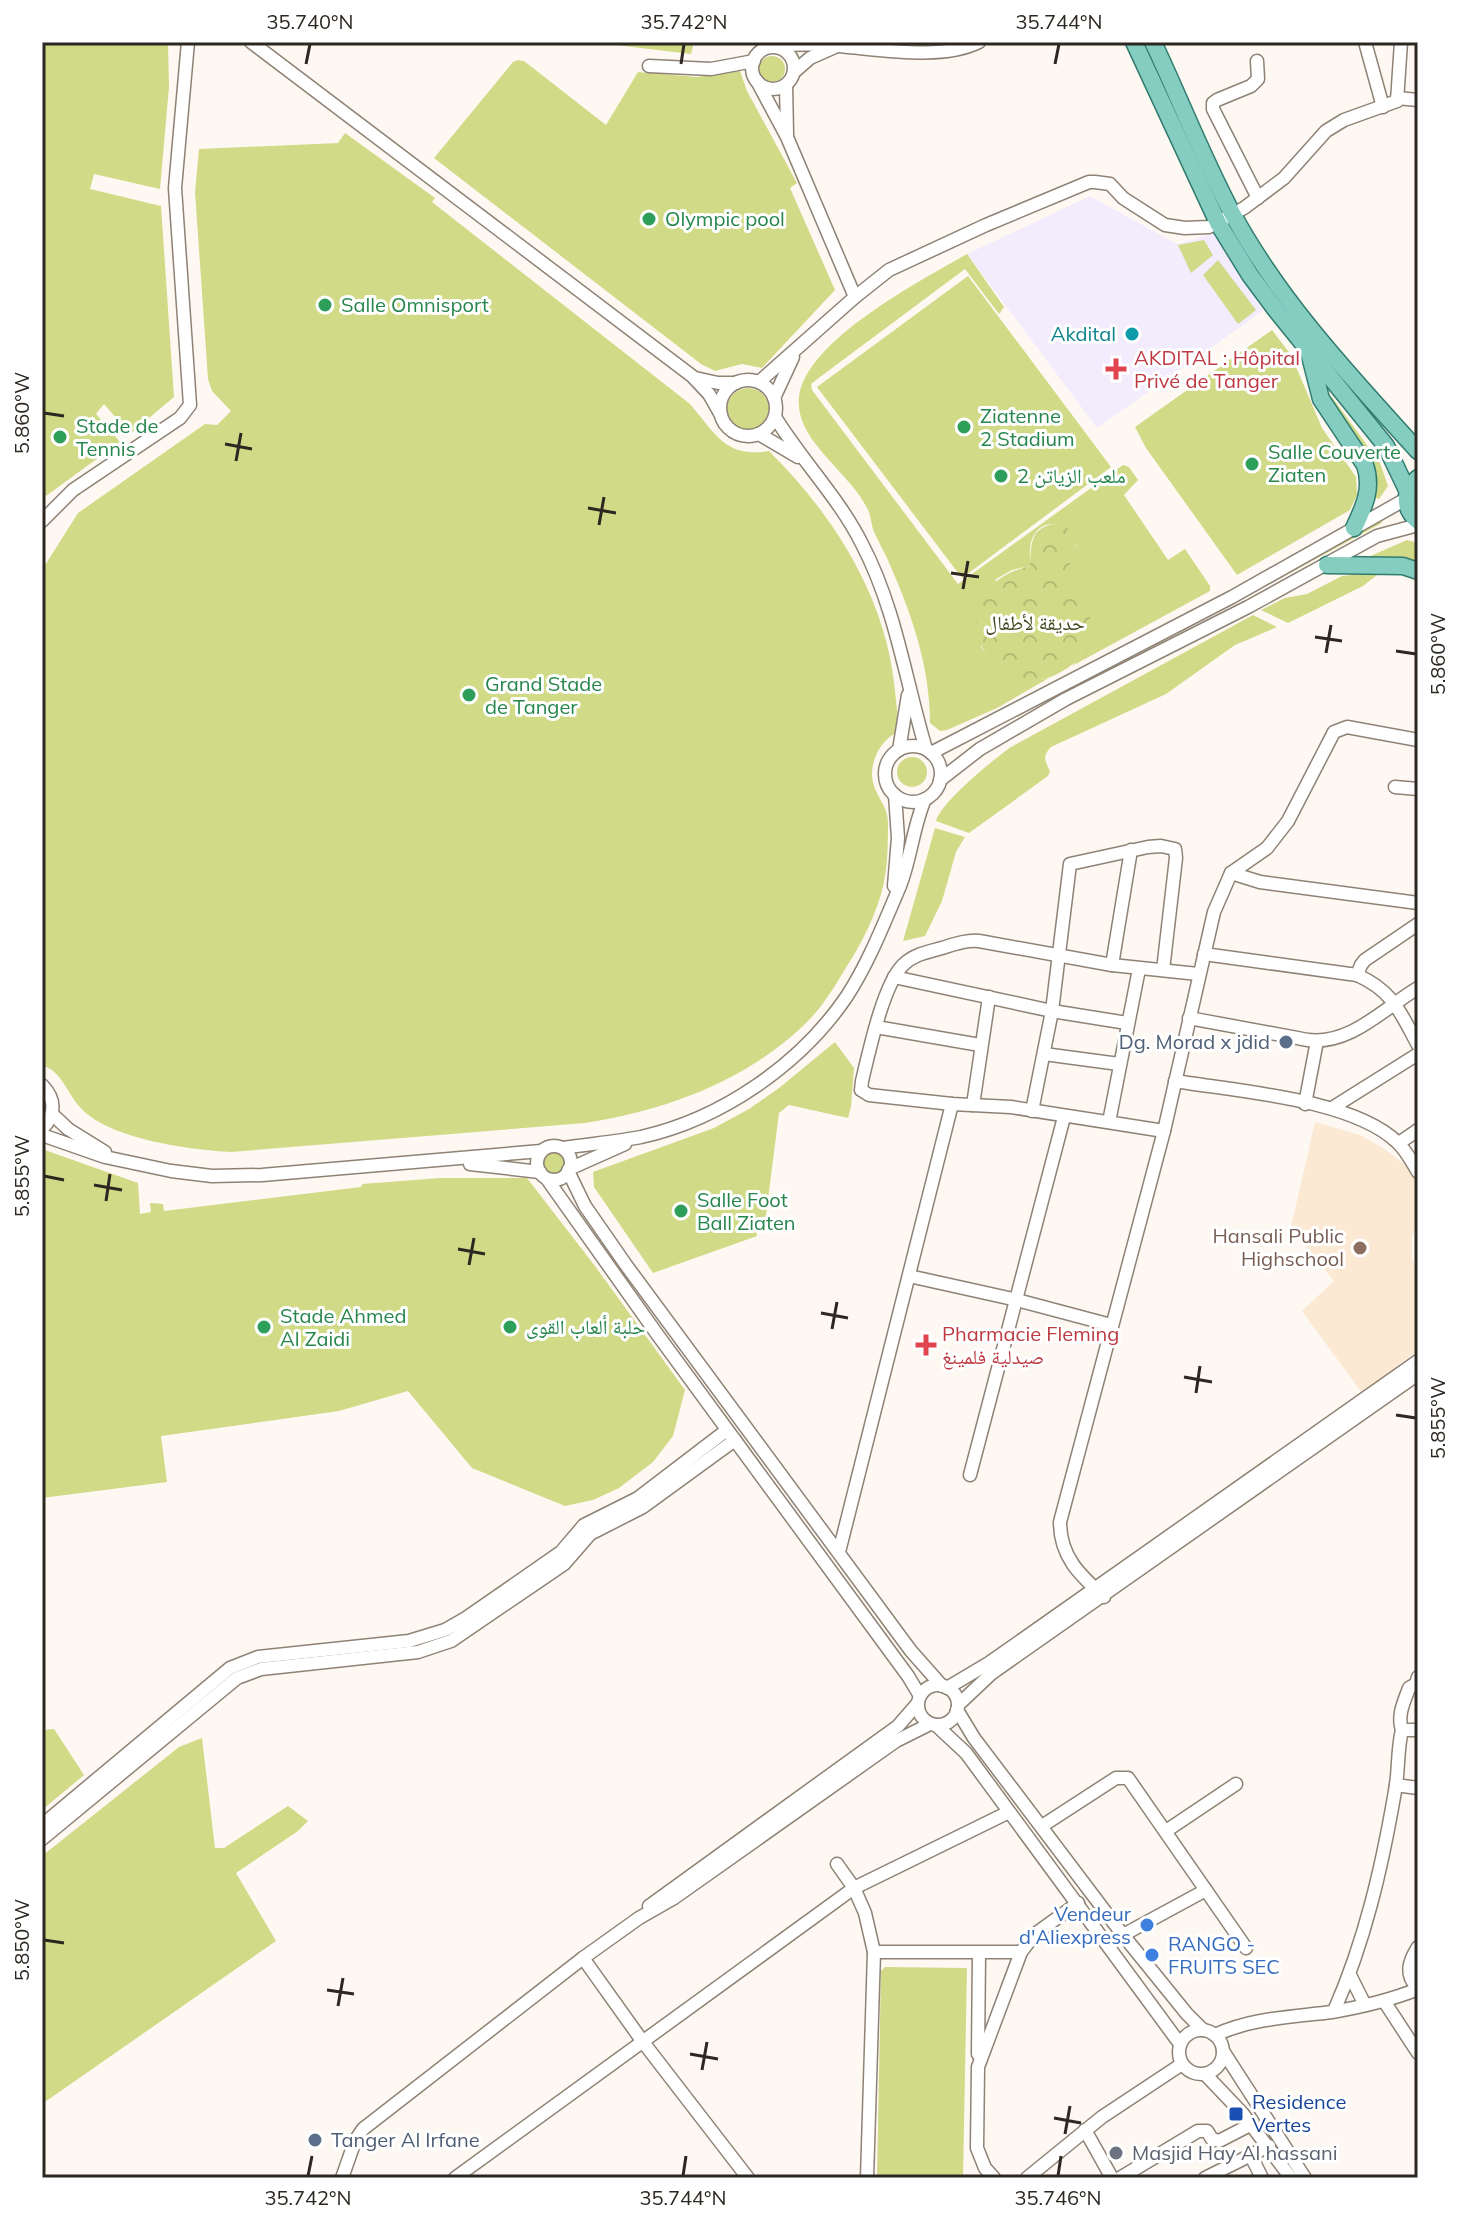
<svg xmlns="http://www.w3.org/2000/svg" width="1460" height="2220" font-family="Mulish,'Noto Naskh Arabic',sans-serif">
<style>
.built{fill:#fce9d4}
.medical{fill:#f2ecfd}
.grass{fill:#d1da87}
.forest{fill:url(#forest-crowns)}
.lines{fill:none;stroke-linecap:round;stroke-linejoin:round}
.minor-casing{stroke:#8e8275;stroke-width:15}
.major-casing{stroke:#317c6e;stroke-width:19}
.minor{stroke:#fff;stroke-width:12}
.major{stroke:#85ccc1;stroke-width:16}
.ticks{fill:none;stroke:#2c2721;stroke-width:3}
.leisure-dot{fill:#2e9e5b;stroke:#fff;stroke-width:3}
.culture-dot{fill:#0f9aa8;stroke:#fff;stroke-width:3}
.health-dot{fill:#e0444e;stroke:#fff;stroke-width:3}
.service-dot{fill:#5c6f8a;stroke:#fff;stroke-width:3}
.education-dot{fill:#8d6e63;stroke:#fff;stroke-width:3}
.shop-dot{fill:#3f7fe0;stroke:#fff;stroke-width:3}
.transit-dot{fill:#1a4fb4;stroke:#fff;stroke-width:3}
.worship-dot{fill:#6b7280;stroke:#fff;stroke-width:3}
.labels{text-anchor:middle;stroke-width:6;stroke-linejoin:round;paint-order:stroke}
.leisure-label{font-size:20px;fill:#27864d;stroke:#fff;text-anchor:start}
.culture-label{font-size:20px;fill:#0d838f;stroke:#fff;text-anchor:end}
.health-label{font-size:20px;fill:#be3a42;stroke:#fff;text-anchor:start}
.park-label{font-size:20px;fill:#43471e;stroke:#fff}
.service-label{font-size:20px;fill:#4e5e75;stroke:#fff;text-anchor:end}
.education-label{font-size:20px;fill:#785e54;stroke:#fff;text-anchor:end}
.shop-label{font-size:20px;fill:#366cbe;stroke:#fff;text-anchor:end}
.transit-label{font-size:20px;fill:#164399;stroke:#fff;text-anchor:start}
.worship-label{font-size:20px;fill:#5b616d;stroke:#fff;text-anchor:start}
.neatline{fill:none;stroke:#2c2721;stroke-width:3}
.ticks-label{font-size:20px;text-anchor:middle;fill:#2c2721}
</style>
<defs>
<pattern id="forest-crowns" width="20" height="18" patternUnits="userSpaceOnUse" patternTransform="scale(2)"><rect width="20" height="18" fill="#d1da87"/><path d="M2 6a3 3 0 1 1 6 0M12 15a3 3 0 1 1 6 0" fill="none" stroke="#b4bb74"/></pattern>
</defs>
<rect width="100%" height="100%" fill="#fef8f2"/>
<!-- built -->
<polygon class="built" points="1315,1122 1360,1135 1383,1148 1407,1166 1418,1184 1418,1220 1412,1238 1412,1257 1418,1278 1418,1350 1362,1393 1302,1311 1334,1281 1291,1227"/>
<!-- medical -->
<polygon class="medical" points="1090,196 1177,244 1215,233 1263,311 1097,428 967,254"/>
<!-- grass -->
<g class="grass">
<polygon points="42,42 168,42 169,87 160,189 94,174 90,189 161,206 174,397 130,434 104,404 96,414 120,442 46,496 42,492"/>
<polygon points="590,42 694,42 691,54"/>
<circle cx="772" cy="69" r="13"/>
<polygon points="518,60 524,61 606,125 638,72 697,77 740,71 747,91 797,183 790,188 835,290 762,368 742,364 715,371 701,364 434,158 513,62"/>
<path d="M345,133L435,198L432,202L690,404C716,434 725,458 769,451C834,515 887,599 895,691C896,703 899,716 896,728L894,734C876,745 866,771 876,791C881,802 887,808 888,821C888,841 888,862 884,882C878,911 863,941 847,966C835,986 822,1008 804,1025C744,1082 666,1110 585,1123L231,1152C191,1150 106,1139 79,1106C66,1091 62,1072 42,1065V570L78,513L205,424L217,425L231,411L212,391L208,379L195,192L199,149L338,143Z"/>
<polygon points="1204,240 1213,255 1191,273 1178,245"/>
<path d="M967,254L1004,307L999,314L965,269L820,377L811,384L812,390L958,584L1123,465L1129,467L1138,480L1124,495L1168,560L1185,549L1210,586V591L1072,666L1083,652L1064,575L1076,545C1072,523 1042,514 1032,539C1029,547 1030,557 1030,566L1012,570L996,579L981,647C995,669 1021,687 1049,678L997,708L947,730L940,731L930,723C930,667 912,615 890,565C885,553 879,543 874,532C871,524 871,515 867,508C850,472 794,440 799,397C806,340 922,280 967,254Z"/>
<polygon points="1218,260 1256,310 1238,324 1203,275"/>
<polygon points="968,276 1111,467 962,578 817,387"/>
<polygon points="1272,330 1291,355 1322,428 1356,477 1357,495 1350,510 1237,575 1146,448 1135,427"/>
<circle cx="748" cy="409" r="21"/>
<polygon points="1328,396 1332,397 1380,463 1388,486 1379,499 1374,497"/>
<polygon points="1381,521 1382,523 1253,593 1253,591"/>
<polygon points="1407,540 1418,543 1418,566 1366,558"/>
<polygon points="1381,572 1363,586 1288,623 1261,610 1285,598 1307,594 1342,576"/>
<path d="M1253,615L1277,627L1235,645L1166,694L1051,747C1042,756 1045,761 1050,771L1048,776L969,833L936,821C942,801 993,760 1011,747Z"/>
<circle cx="912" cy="772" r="15"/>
<polygon points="935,828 965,837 956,852 942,901 925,936 903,941"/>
<polygon points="835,1042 854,1068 851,1107 848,1118 789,1105 779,1113 765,1223 755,1226 757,1236 653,1273 594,1187 593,1172 714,1128 749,1109 779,1088"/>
<polygon points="42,1149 138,1183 140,1214 151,1212 150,1203 163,1204 164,1211 361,1187 362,1184 440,1178 527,1178 595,1266 685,1390 673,1436 653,1462 619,1488 593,1500 565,1506 472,1468 408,1391 339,1411 161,1436 167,1482 42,1498"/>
<circle cx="553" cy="1163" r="13"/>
<polygon points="54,1729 84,1775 42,1810 42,1730"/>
<polygon points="202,1738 215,1848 224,1848 288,1806 308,1821 298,1831 236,1873 276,1941 42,2104 42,1856 179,1747"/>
<polygon points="885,1967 967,1968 963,2178 877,2178 881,1971"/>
</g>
<!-- forest -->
<path class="forest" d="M1053,524C1087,528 1075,554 1065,575C1083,591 1096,613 1088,639C1083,657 1073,666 1057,674C987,711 931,588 1030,566C1031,546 1030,528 1053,524Z"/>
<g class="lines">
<defs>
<g id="minor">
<polyline points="251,42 692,376 709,394 721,415"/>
<polyline points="1365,42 1383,107"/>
<path d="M775,46C796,44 817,44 837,46C879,49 941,61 979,42"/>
<circle cx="773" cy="68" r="21"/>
<polyline points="1257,61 1258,79 1251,86 1217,100 1213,103 1213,109 1258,198"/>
<polyline points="649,66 711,69 754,61"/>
<polyline points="794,72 810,58 835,47"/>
<polyline points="757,81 787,137 855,297"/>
<polyline points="786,85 787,134"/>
<polyline points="1397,98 1418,100"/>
<polyline points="695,378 718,383 736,383"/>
<circle cx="748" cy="408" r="28"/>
<polyline points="759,382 855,297 889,270 986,225 1089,182 1095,182 1110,184 1123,198 1165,225 1185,228 1209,227 1244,208 1284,178 1326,131 1344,120 1397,101 1401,42"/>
<polyline points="774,398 793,357"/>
<path d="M775,417C802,461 839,498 862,544C896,609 905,679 926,749"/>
<polyline points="759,434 798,457"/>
<polyline points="42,521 73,490 180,418 190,405 175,188 188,42"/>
<circle cx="913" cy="774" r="28"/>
<polyline points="899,750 908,695"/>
<polyline points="931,753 1232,597 1406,499"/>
<polyline points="940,780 980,749 1066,699 1248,607 1377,536 1418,525"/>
<polyline points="1395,787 1418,789"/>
<polyline points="1231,873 1260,882 1418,903"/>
<polyline points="894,886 898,838 895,795"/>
<path d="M1204,954L1357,975C1393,991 1400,1012 1418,1045"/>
<polyline points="1112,965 1131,850"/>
<polyline points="1357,975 1361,965 1365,960 1418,924"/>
<polyline points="894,977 1052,1011 1127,1023"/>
<path d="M1189,1018L1308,1040C1351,1045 1384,1008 1418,988"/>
<polyline points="876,1027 980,1045"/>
<polyline points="1044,1054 1119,1064"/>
<path d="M1175,1081C1236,1091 1352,1099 1397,1142C1406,1150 1412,1162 1418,1172"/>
<path d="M42,1085C56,1099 56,1115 42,1129"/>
<polyline points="1305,1104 1317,1041"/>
<polyline points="973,1105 989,997"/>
<polyline points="1332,1108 1418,1054"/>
<polyline points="1032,1111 1052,1011 1070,864 1148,847 1161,846 1175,849 1176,858 1163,970"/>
<polyline points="52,1114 68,1129 105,1152"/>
<polyline points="1109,1122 1139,969"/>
<path d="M1164,1131L1011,1107L952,1104L869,1095L861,1090L862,1081C869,1052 883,985 903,965C914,954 928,952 942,948C955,944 966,940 979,941L1112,965L1198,974"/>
<polyline points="42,1135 105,1157 171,1171 212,1176 262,1175 541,1151"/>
<polyline points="1399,1143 1418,1130"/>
<circle cx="554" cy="1163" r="17"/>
<path d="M563,1148C589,1144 615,1142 641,1137C722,1119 801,1064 847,996C869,962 884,923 900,886C911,858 913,827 925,799"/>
<polyline points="470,1164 540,1172"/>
<polyline points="569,1169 625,1144"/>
<polyline points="568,1171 585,1206 626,1265 911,1651 942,1686"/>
<polyline points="547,1179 657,1334 908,1676 920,1696"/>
<polyline points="909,1276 1017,1300 1111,1325"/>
<polyline points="970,1475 1064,1117"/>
<polyline points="839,1552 952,1104"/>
<path d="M1104,1597C1080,1575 1060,1557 1060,1522L1164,1131L1214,912L1231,873L1267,848L1288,821L1334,732L1347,727L1418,740"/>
<circle cx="938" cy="1705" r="20"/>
<polyline points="947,1688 989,1663 1418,1361"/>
<polyline points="958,1705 992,1673 1418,1374"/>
<polyline points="957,1710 974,1738 1123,1935 1187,2014 1203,2030"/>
<polyline points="936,1725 966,1753 1180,2044"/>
<path d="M1402,1730C1397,1715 1404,1702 1409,1688L1416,1684L1418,1677"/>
<polyline points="1396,1785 1418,1788"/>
<polyline points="42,1825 230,1668 258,1657 409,1641 445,1630 466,1618 561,1552 584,1525 638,1498 727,1430"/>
<polyline points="1042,1826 1116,1778 1128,1778 1246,1948"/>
<polyline points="1166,1831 1236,1784"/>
<polyline points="42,1839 237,1678 261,1669 418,1652 451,1641 564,1564 590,1534 643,1507 735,1440"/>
<polyline points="837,1864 854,1888 865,1913 874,1952 867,2178"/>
<polyline points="649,1906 898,1726 918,1703"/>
<polyline points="1123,1935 1206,1890"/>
<path d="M1418,1947C1409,1961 1404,1975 1418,1988"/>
<polyline points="874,1952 1021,1952"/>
<polyline points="583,1958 643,2042 748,2178"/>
<polyline points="1350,1975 1365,2005"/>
<polyline points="1384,2001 1418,2053"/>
<path d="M1334,2011C1365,1941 1382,1867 1395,1791C1399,1771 1397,1750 1402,1730H1418"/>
<circle cx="1201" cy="2052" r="22"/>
<path d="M1215,2035C1252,2018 1292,2017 1332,2012C1361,2007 1391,2000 1418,1989"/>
<polyline points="1223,2051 1305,2178"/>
<polyline points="978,2054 979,1953"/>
<polyline points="1205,2074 1243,2114 1291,2178"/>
<polyline points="1085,2130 1112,2178"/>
<polyline points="1251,2156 1262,2178"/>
<polyline points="342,2178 355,2141 363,2129 583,1958 639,1918 674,1898 896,1741 930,1724"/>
<polyline points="455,2178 854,1888 1009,1812"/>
<polyline points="994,2178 985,2168 977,2148 978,2067 1021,1952 1035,1934 1078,1903"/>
<polyline points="1027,2178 1102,2117 1182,2064"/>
<polyline points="1120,2178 1198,2131 1207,2131 1212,2139 1219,2141 1252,2124"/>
<polyline points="1205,2178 1269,2146"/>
</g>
<g id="major">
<polyline points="1134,42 1218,223 1250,275 1276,310 1386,446 1407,490"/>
<path d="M1153,42C1180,99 1203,159 1233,215C1281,303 1351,377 1418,451"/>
<path d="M1309,352L1321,399L1365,465C1373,488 1364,507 1354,528"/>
<path d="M1418,478C1403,491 1403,508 1418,521"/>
<polyline points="1327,565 1403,566 1418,571"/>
</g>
</defs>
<!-- minor casing -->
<use href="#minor" class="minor-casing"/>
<!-- major casing -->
<use href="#major" class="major-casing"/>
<!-- minor -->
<use href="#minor" class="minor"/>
<!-- major -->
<use href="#major" class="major"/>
</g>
<!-- ticks -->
<path class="ticks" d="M306,64L310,44M681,64L684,44M1055,64L1059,44M44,413L64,416M225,444L252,449M236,461L241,433M588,508L616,513M599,525L604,497M951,573L979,577M963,589L968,561M1315,637L1342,641M1396,651L1416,654M1326,653L1331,625M44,1176L64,1180M94,1185L122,1190M106,1201L110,1174M458,1249L485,1254M469,1265L474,1238M821,1313L848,1318M832,1329L837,1302M1184,1377L1212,1382M1196,1393L1200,1366M1396,1415L1416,1418M44,1940L64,1943M327,1990L354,1994M338,2006L343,1978M690,2054L718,2059M702,2070L707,2042M1054,2118L1081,2123M1065,2134L1070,2106M308,2176L312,2156M683,2176L686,2156M1058,2176L1061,2156"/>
<!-- markers -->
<g class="leisure-dot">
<circle cx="649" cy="219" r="8"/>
<circle cx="325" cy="305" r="8"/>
<circle cx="964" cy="427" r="8"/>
<circle cx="60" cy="437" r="8"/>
<circle cx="1252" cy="464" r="8"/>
<circle cx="1001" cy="476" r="8"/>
<circle cx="469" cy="695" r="8"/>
<circle cx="681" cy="1211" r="8"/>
<circle cx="264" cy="1327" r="8"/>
<circle cx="510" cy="1327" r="8"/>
</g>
<circle class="culture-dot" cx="1132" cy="334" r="8"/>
<g class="health-dot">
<path d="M1112 357h8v8h8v8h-8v8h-8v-8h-8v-8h8z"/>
<path d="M922 1333h8v8h8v8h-8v8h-8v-8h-8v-8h8z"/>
</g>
<g class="service-dot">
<circle cx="1286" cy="1042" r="8"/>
<circle cx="315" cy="2140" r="8"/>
</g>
<circle class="education-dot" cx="1360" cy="1248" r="8"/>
<g class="shop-dot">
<circle cx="1147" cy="1925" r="8"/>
<circle cx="1152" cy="1955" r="8"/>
</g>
<rect class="transit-dot" x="1228" y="2106" width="16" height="16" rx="4"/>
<circle class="worship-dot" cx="1116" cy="2153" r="8"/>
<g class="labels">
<!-- leisure labels -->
<g class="leisure-label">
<text x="665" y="226">Olympic pool</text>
<text x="341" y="312">Salle Omnisport</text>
<text x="980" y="423">Ziatenne<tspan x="980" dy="23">2 Stadium</tspan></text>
<text x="76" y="433">Stade de<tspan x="76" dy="23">Tennis</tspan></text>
<text x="1268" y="459">Salle Couverte<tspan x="1268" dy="23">Ziaten</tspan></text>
<text x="1017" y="483">ملعب الزياتن 2</text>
<text x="485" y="691">Grand Stade<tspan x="485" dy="23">de Tanger</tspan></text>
<text x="697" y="1207">Salle Foot<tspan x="697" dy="23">Ball Ziaten</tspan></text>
<text x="280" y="1323">Stade Ahmed<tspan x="280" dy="23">Al Zaidi</tspan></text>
<text x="526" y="1334">حلبة ألعاب القوى</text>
</g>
<!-- culture labels -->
<g class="culture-label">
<text x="1116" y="341">Akdital</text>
</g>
<!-- health labels -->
<g class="health-label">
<text x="1134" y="365">AKDITAL : Hôpital<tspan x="1134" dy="23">Privé de Tanger</tspan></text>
<text x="942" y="1341">Pharmacie Fleming<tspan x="942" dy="23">صيدلية فلمينغ</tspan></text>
</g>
<!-- park labels -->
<g class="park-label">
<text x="1035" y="630">حديقة لأطفال</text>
</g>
<!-- service labels -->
<g class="service-label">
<text x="1270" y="1049">Dg. Morad x jdid</text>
<text x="331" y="2147" text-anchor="start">Tanger Al Irfane</text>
</g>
<!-- education labels -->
<g class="education-label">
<text x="1344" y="1243">Hansali Public<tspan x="1344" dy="23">Highschool</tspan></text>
</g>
<!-- shop labels -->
<g class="shop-label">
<text x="1131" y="1921">Vendeur<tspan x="1131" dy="23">d'Aliexpress</tspan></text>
<text x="1168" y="1951" text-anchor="start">RANGO -<tspan x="1168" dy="23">FRUITS SEC</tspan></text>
</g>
<!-- transit labels -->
<g class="transit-label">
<text x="1252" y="2109">Residence<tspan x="1252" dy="23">Vertes</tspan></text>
</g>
<!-- worship labels -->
<g class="worship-label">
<text x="1132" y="2160">Masjid Hay Al hassani</text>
</g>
</g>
<!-- border -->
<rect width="1460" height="2220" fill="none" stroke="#ffffff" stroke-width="88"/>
<rect x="44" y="44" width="1372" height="2132" class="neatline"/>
<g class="ticks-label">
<text x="310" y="29">35.740°N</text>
<text x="684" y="29">35.742°N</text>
<text x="1059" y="29">35.744°N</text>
<text transform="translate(22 413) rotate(-90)" y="7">5.860°W</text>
<text transform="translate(1438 654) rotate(-90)" y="7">5.860°W</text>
<text transform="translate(22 1176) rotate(-90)" y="7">5.855°W</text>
<text transform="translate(1438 1418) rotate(-90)" y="7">5.855°W</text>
<text transform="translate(22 1940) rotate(-90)" y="7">5.850°W</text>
<text x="308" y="2205">35.742°N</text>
<text x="683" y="2205">35.744°N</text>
<text x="1058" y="2205">35.746°N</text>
</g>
</svg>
